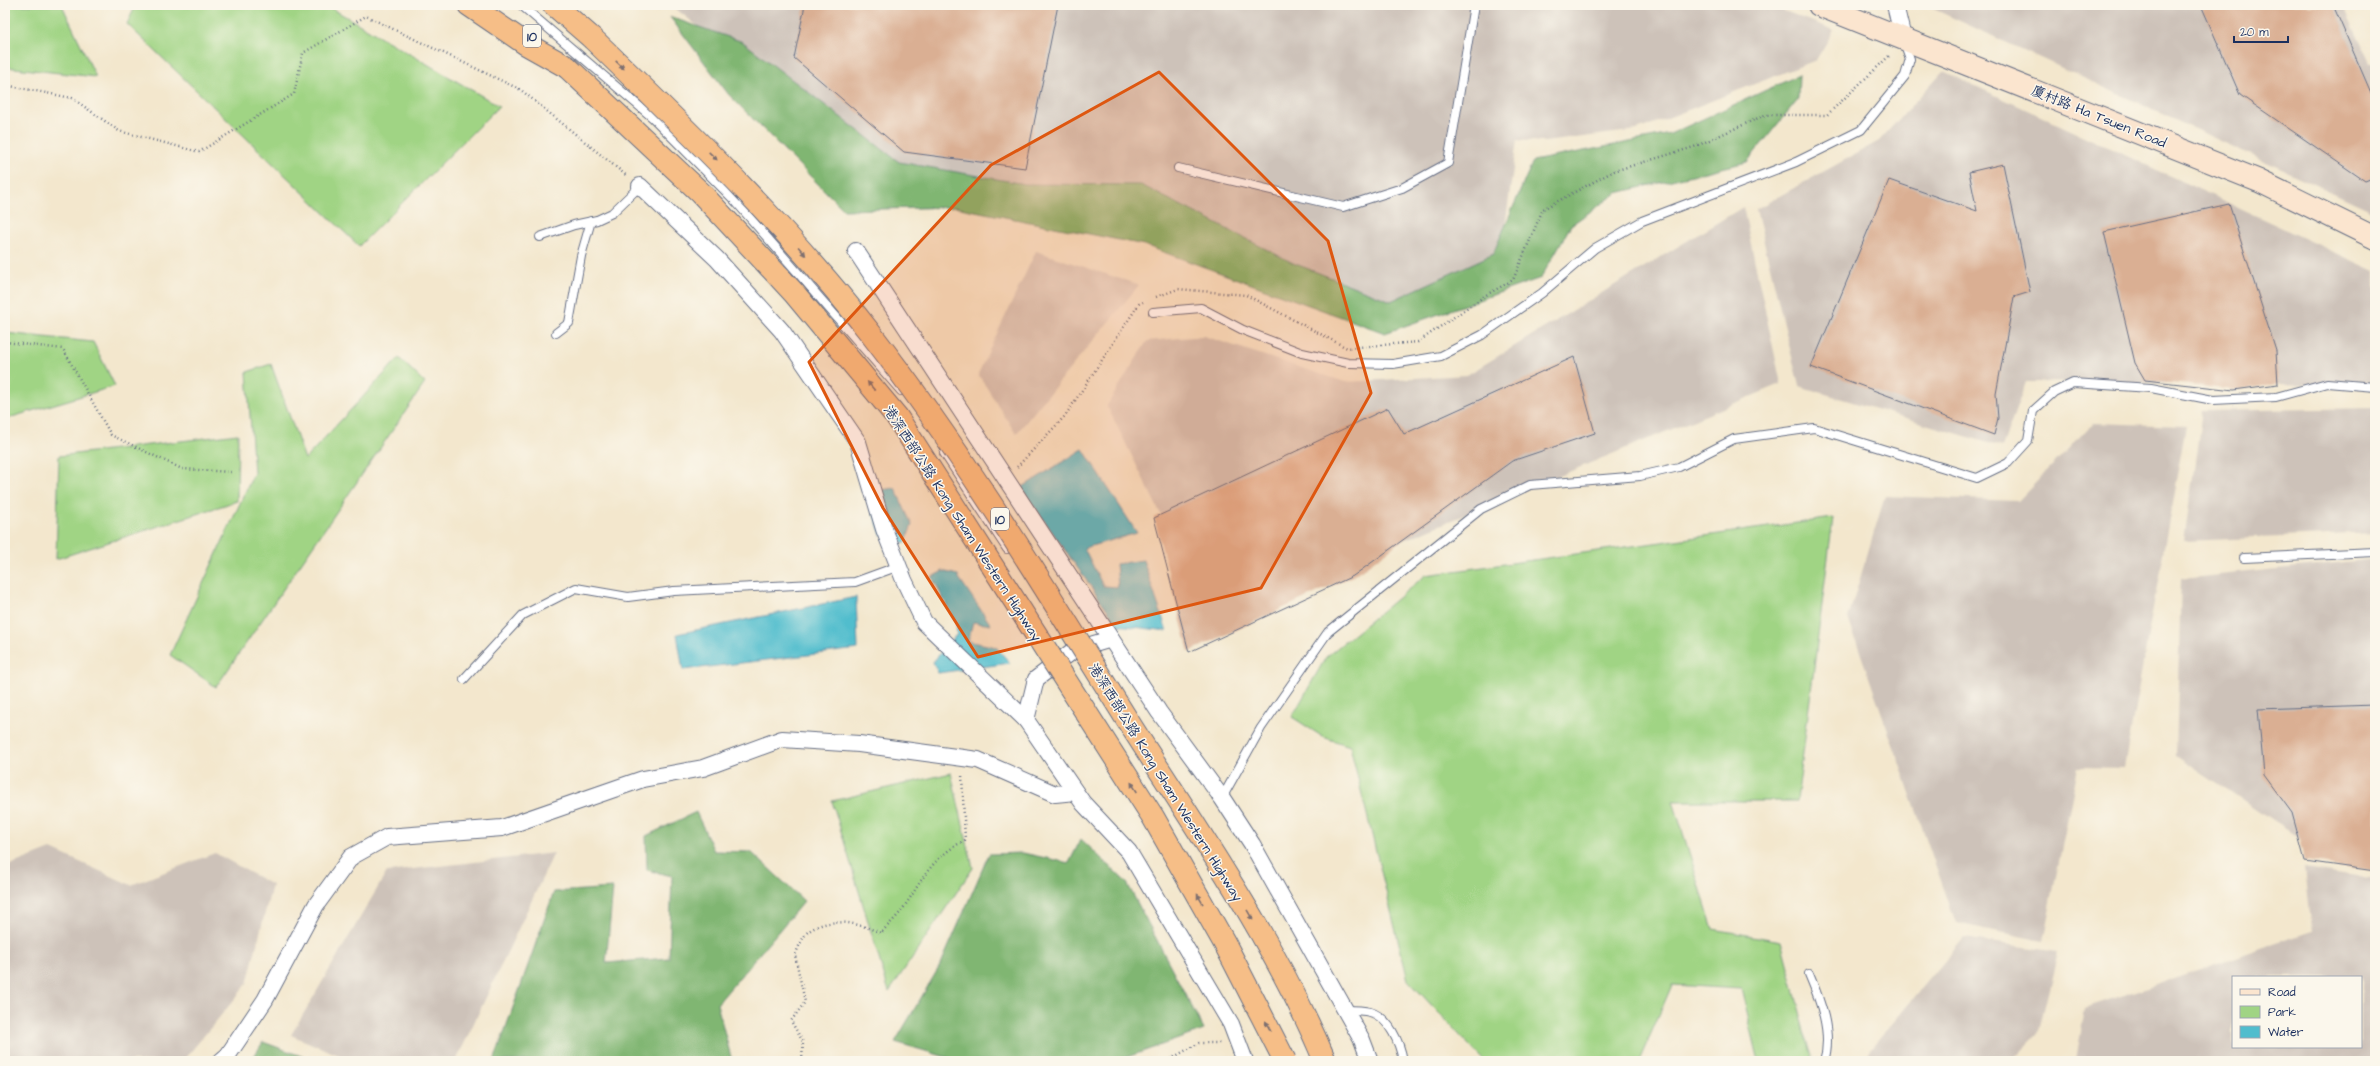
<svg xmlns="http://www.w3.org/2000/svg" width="2380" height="1066" font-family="'Architects Daughter','LXGW WenKai TC',sans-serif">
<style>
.industrial{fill:#cdc2b9;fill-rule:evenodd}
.green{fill:#a0d484;stroke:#5e8271}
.forest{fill:#80b672;stroke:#4e7268}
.water{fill:#51bdcd;stroke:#367696}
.building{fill:#daaf93}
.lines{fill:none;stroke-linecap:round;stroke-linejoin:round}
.lane-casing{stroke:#676f85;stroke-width:10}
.street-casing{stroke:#676f85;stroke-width:18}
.secondary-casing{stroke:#676f85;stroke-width:24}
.highway-casing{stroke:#676f85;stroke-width:24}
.path{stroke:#676f85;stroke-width:2.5;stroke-dasharray:1 3;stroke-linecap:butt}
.lane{stroke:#fff;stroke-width:8}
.street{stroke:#fff;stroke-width:16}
.secondary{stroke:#fbe5cf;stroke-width:22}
.highway{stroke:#f6be87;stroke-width:22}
.highway-bridge-casing{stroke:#676f85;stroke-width:24;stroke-linecap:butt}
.highway-bridge{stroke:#f6be87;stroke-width:22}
.oneway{fill:#7e6f70}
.marked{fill:#de5710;fill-opacity:0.2;stroke:#de5710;stroke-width:3;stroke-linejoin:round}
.labels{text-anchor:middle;stroke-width:3;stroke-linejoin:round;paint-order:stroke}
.shield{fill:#fbf7ec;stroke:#5e6b89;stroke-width:1}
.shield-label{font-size:13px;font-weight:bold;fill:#1b2f5e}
.street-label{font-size:14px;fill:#1b2f5e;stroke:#fbf7ec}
</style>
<rect width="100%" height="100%" fill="#fbf7ec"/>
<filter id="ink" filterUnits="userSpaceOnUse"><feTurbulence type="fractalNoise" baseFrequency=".025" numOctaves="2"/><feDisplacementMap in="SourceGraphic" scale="8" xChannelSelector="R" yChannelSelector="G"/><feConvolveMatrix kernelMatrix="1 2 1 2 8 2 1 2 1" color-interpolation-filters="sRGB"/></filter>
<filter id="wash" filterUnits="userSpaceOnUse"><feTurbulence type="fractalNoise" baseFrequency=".012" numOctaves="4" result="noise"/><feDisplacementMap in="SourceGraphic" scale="16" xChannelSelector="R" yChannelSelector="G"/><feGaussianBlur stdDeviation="0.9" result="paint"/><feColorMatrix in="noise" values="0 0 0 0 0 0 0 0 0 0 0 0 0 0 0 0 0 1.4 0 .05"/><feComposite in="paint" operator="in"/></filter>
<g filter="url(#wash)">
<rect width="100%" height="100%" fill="#f3e7cd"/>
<!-- industrial -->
<g class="industrial">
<polygon points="671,5 1769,5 1834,30 1816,60 1637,130 1545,142 1517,140 1499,270 1374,314 1167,243 881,171"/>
<polygon points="1925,5 2343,5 2370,63 2375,63 2375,212"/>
<polygon points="1943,71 2375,271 2375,385 2026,382 2002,447 1799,386 1756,209 1879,141"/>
<polygon points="1743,207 1781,384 1213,619 1107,406 1147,341 1204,336 1345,382 1467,375"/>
<polygon points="1036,251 1139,285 1016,434 978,374"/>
<polygon points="2375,408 2375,533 2184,541 2202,411"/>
<polygon points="2093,423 2186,426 2124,768 2078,767 2043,941 1956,923 1848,618 1885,496 2018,501"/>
<polygon points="2375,559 2375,841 2299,838 2176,755 2181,579"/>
<polygon points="51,849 131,885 215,853 272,885 247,984 183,1061 5,1061 5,867"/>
<polygon points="554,853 456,1061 353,1061 291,1035 387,872"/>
<path d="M2305,868L2375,879V1061H2076L2085,1008L2312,931ZM2233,977H2361V1047H2233Z"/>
<polygon points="1964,938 2058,952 2038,1034 2012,1061 1861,1061"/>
</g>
<!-- green -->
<g class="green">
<polygon points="5,5 62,5 96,77 5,67"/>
<polygon points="136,5 326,5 499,106 359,246 127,24"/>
<polygon points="5,333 93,342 115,386 5,419"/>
<polygon points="399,358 425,383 216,687 170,655 254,473 247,372 271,364 305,459"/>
<polygon points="238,434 237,501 56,559 59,456"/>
<polygon points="1833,518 1797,801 1673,801 1713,929 1781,941 1812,1057 1804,1061 1759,1061 1741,989 1672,985 1639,1061 1484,1061 1408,980 1350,746 1323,737 1292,717 1326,657 1426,575"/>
<polygon points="951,773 973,868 889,992 832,801"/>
</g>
<!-- forest -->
<g class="forest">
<polygon points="670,17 743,42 899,162 1025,184 1141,185 1293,263 1391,301 1493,254 1533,161 1670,134 1799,75 1798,99 1747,162 1617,193 1571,225 1541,278 1385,333 1144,245 955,207 844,210 729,95"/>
<polygon points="696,812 714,851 751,852 804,901 717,1004 732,1061 494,1061 554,892 613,888 606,963 669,958 672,876 647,870 646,836"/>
<polygon points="1081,839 1127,883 1204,1030 1116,1061 959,1061 895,1042 941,964 989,854 1023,853 1069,863"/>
<polygon points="263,1042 315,1061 251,1061"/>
</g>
<!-- water -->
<g class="water">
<polygon points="1083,449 1137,533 1084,548 1103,586 1118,587 1116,564 1143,560 1167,631 1118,625 1021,488"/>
<polygon points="895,488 912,525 905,543 881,535 870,505 881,490"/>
<polygon points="943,571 957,575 991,625 973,622 968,641 996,647 1010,663 938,673 933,662 957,634 956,623 932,577"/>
<polygon points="856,597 858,649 683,670 677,634"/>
</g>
<g id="blocks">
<!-- building -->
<g class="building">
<polygon points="805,5 1058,5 1025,168 904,152 794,58"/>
<polygon points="2201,5 2333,5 2375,102 2375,177 2365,181 2240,95"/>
<polygon points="2003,164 2030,292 2014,297 1996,394 1998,418 1994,435 1811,367 1889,180 1977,211 1969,172"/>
<polygon points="2229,204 2276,351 2278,384 2234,390 2145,380 2135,363 2104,232"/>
<polygon points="1574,357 1595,433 1512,461 1353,576 1189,652 1154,518 1388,408 1404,434"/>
<polygon points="2375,705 2375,871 2305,861 2292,813 2264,775 2258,709"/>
</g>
</g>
</g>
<g filter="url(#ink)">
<use href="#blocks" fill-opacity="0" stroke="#676f85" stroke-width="1"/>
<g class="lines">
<defs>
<g id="lane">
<polyline points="521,5 653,118 737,203 901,391"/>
<polyline points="1178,168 1343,207 1402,188 1448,163 1474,5"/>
<polyline points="540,237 574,225 597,220 612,213 640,186"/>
<polyline points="1153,312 1201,308 1243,330 1302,353 1348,363 1393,364 1441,356 1482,335 1542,293 1595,248 1642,221 1796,162 1861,130 1905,76 1910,59 1904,42"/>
<polyline points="556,333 569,323 581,256 591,221"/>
<polyline points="944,453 1007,549"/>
<polyline points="2244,558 2375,552"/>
<polyline points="464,679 523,615 576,588 628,597 674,591 855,582 899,566"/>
<polyline points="1222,798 1261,728 1328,632 1481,509 1530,485 1640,476 1679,467 1734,439 1814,428 1977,478 2008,463 2028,441 2033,411 2054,392 2073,383 2151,388 2213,400 2276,397 2327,383 2375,387"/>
<path d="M1809,974C1820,1000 1833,1033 1824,1061"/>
<path d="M1345,1010C1353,1010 1362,1010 1370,1012C1389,1017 1400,1043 1403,1061"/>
</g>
<g id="street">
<polyline points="1895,5 1903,38"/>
<polyline points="640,186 717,259 782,331 858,442 884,529 904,580 924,622 1026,720 1083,803 1129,852 1231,1024 1245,1061"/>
<polyline points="856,251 1159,712 1222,798 1252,844 1362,1040 1370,1061"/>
<polyline points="1026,720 1036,679 1074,650 1111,639"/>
<polyline points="221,1061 228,1055 265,1000 316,905 351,857 387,837 502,828 643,779 703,768 782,739 859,744 978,760 1055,794 1075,792"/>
</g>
<polyline id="secondary" points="1819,5 2259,181 2375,238"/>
<g id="highway">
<polyline points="469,5 526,44 567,67"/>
<polyline points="554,5 592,38"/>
</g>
</defs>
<!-- lane casing -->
<use href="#lane" class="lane-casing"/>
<!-- street casing -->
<use href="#street" class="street-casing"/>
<!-- secondary casing -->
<use href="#secondary" class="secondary-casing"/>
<!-- highway casing -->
<use href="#highway" class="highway-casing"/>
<!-- path -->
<g class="path">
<polyline points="5,85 72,98 119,131 199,152 294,94 303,53 366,16 521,90 627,176"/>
<polyline points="1156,297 1178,289 1246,295 1347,348 1418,342 1486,295 1513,280 1543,209 1614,171 1694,147 1765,115 1827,115 1890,55"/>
<polyline points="5,342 63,349 111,435 182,469 231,472"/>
<polyline points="1017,467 1065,416 1139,304 1143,302"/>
<path d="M802,1061L803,1042L791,1021L805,1002L795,955C798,949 803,935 809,931C831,916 858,923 881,933C888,925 896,918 902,910C924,878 929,860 965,840L962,774"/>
<polyline points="1167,1061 1199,1043 1220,1043"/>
</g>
<!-- lane -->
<use href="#lane" class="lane"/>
<!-- street -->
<use href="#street" class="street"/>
<!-- secondary -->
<use href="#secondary" class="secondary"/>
<!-- highway -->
<use href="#highway" class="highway"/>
<defs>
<g id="highway-bridge">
<path d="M592,38C690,133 787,226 871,334C967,458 1048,593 1131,726C1200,834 1275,942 1325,1061"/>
<polyline points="567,67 701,193 794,293 897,417 1153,817 1225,944 1285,1061"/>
</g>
</defs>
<!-- highway-bridge casing -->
<use href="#highway-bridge" class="highway-bridge-casing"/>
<!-- highway-bridge -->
<use href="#highway-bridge" class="highway-bridge"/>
</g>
<!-- one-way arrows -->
<defs><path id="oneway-solid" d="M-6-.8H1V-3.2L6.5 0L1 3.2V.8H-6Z"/></defs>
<g class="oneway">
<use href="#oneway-solid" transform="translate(620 65) rotate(44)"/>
<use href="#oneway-solid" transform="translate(713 156) rotate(44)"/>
<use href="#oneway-solid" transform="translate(802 251) rotate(49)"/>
<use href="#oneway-solid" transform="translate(871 386) rotate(-130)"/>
<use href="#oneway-solid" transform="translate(1134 787) rotate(-123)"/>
<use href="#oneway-solid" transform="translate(1200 899) rotate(-120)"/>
<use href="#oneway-solid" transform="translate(1250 915) rotate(60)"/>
<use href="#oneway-solid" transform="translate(1268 1026) rotate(-117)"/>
</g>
</g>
<!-- marked area -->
<path class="marked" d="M1159,72L1328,241L1371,393L1261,588L978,657L883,508L809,362L991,165Z"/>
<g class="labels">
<!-- shield labels -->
<g class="shield">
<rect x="523" y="25" width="18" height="22" rx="3"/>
<rect x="991" y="508" width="18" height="22" rx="3"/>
</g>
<g class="shield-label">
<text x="532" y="41">10</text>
<text x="1000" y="524">10</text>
</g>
<!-- street labels -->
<g class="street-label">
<text transform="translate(2099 116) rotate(22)" y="5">廈村路 Ha Tsuen Road</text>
<text transform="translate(963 523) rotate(57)" y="5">港深西部公路 Kong Sham Western Highway</text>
<text transform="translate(1166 782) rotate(58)" y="5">港深西部公路 Kong Sham Western Highway</text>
</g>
</g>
<!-- margin -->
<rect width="2380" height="1066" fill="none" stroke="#fbf7ec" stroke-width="20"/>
<!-- legend -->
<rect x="2232" y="976" width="130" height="72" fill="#fbf7ec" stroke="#a1a7b3"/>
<rect x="2240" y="989" width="20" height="6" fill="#fbe5cf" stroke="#a1a7b3"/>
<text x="2268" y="996" font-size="12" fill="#1b2f5e">Road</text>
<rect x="2240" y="1006" width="20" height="12" fill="#a0d484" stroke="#a1a7b3"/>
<text x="2268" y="1016" font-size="12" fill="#1b2f5e">Park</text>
<rect x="2240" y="1026" width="20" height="12" fill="#51bdcd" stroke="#a1a7b3"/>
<text x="2268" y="1036" font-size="12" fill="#1b2f5e">Water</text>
<!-- scale -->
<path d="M2234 36v6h54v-6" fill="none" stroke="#1b2f5e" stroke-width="2"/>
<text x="2240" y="36" font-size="12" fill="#1b2f5e" stroke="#fbf7ec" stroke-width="3" paint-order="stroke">20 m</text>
</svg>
